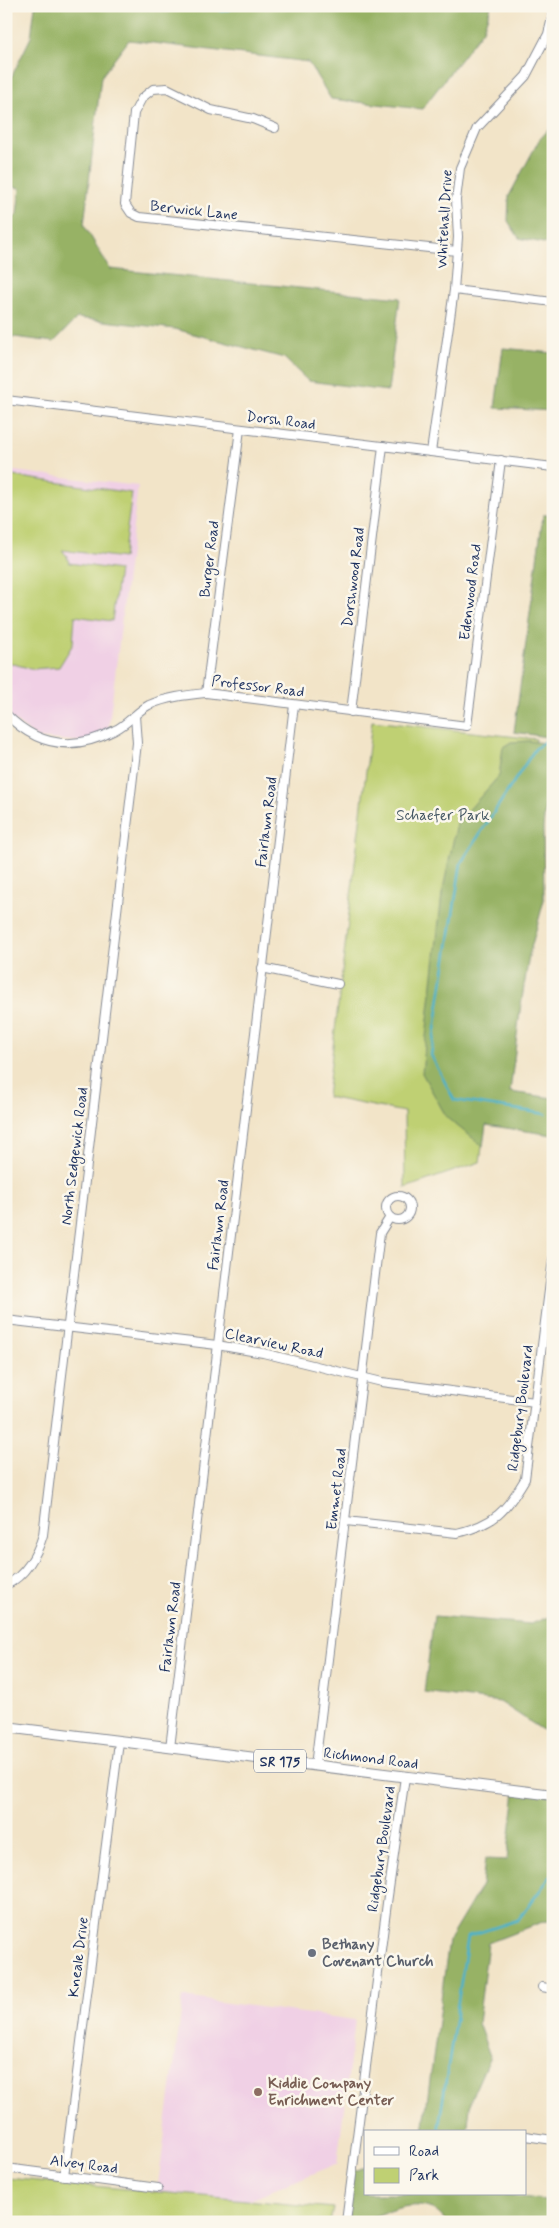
<svg xmlns="http://www.w3.org/2000/svg" width="559" height="2228" font-family="Mynerve,sans-serif">
<style>
.built{fill:#f0d0e5}
.green{fill:#bfd073;stroke:#6d8068}
.forest{fill:#97b265;stroke:#597062}
.lines{fill:none;stroke-linecap:round;stroke-linejoin:round}
.stream{stroke:#4bb2ca;stroke-width:2.5}
.minor-casing{stroke:#868a93;stroke-width:10}
.major-casing{stroke:#868a93;stroke-width:12}
.minor{stroke:#fff;stroke-width:8}
.major{stroke:#fff;stroke-width:10}
.worship-dot{fill:#6b7280;stroke:#fbf7ec;stroke-width:2}
.education-dot{fill:#8d6e63;stroke:#fbf7ec;stroke-width:2}
.labels{text-anchor:middle;stroke-width:5;stroke-linejoin:round;paint-order:stroke}
.shield{fill:#fbf7ec;stroke:#5e6b89;stroke-width:1}
.shield-label{font-size:14px;font-weight:bold;fill:#1b2f5e}
.street-label{font-size:15px;fill:#1b2f5e;stroke:#fbf7ec}
.park-label{font-size:15px;fill:#445763;stroke:#fbf7ec}
.worship-label{font-size:15px;font-weight:bold;fill:#5b616d;stroke:#fbf7ec;text-anchor:start}
.education-label{font-size:15px;font-weight:bold;fill:#785e54;stroke:#fbf7ec;text-anchor:start}
</style>
<rect width="100%" height="100%" fill="#fbf7ec"/>
<filter id="ink" filterUnits="userSpaceOnUse"><feTurbulence type="fractalNoise" baseFrequency=".02" numOctaves="2"/><feDisplacementMap in="SourceGraphic" scale="10" xChannelSelector="R" yChannelSelector="G"/><feConvolveMatrix kernelMatrix="1 2 1 2 8 2 1 2 1" color-interpolation-filters="sRGB"/></filter>
<filter id="wash" filterUnits="userSpaceOnUse"><feTurbulence type="fractalNoise" baseFrequency=".0096" numOctaves="4" result="noise"/><feDisplacementMap in="SourceGraphic" scale="20" xChannelSelector="R" yChannelSelector="G"/><feGaussianBlur stdDeviation="1.12" result="paint"/><feColorMatrix in="noise" values="0 0 0 0 0 0 0 0 0 0 0 0 0 0 0 0 0 1.4 0 .05"/><feComposite in="paint" operator="in"/></filter>
<g filter="url(#wash)">
<rect width="100%" height="100%" fill="#f2e4c8"/>
<!-- built -->
<g class="built">
<polygon points="6,470 138,486 108,733 85,742 37,738 6,714"/>
<polygon points="183,1997 355,2020 337,2164 215,2213 156,2200"/>
</g>
<!-- green -->
<g class="green">
<polygon points="6,475 132,493 123,558 62,550 67,556 69,563 119,570 112,621 75,616 73,644 59,667 32,669 6,662"/>
<polygon points="372,721 536,739 480,1162 405,1188 404,1112 327,1097"/>
<polygon points="6,2178 333,2208 330,2222 6,2222"/>
</g>
<!-- forest -->
<g class="forest">
<polygon points="35,6 491,6 483,30 422,109 331,99 308,62 129,40 101,77 84,225 110,269 400,298 388,391 308,381 284,358 175,329 77,318 54,342 6,336 6,228 17,214 20,188 6,186 6,88 31,37"/>
<polygon points="553,125 553,245 519,238 508,221 509,196 539,140"/>
<polygon points="503,348 553,353 553,411 495,408"/>
<polygon points="543,515 553,515 553,738 514,732"/>
<polygon points="529,741 552,744 543,828 544,900 529,956 520,1011 510,1092 553,1098 553,1135 486,1125 483,1146 447,1118 422,1073 442,894 457,823 499,776 503,747 511,742"/>
<polygon points="553,1615 553,1737 500,1702 424,1692 434,1616 531,1624"/>
<polygon points="515,1791 553,1795 553,1922 545,1921 488,1943 478,2023 490,2056 471,2099 467,2132 423,2132 449,1940 482,1885 485,1859 507,1860"/>
<path d="M365,2167V2194H500L553,2201V2222H447C443,2218 437,2211 432,2209C402,2197 376,2222 346,2222L353,2171Z"/>
</g>
<g class="lines">
<!-- stream -->
<g class="stream">
<polyline points="216,6 222,11 242,6"/>
<polyline points="546,1114 454,1100 431,1055 461,863 535,749 553,735"/>
<polyline points="438,2132 468,1936 518,1920 553,1873"/>
</g>
</g>
</g>
<g filter="url(#ink)">
<g class="lines">
<defs>
<g id="minor">
<polyline points="275,128 253,119 211,110 167,88 153,89 142,98 134,113 125,204 131,213 139,217 457,251"/>
<polyline points="454,290 553,302"/>
<polyline points="6,400 553,467"/>
<polyline points="431,452 454,290 458,237 456,200 460,168 477,128 526,76 548,34 553,14"/>
<polyline points="206,693 240,429"/>
<polyline points="351,712 383,446"/>
<path d="M6,714C38,747 74,752 115,730C128,724 137,711 149,705C167,697 187,695 206,693L467,726L501,460"/>
<polyline points="262,968 338,984"/>
<circle cx="398" cy="1208" r="12"/>
<polyline points="6,1320 217,1345 263,1353 382,1382 535,1402"/>
<path d="M346,1521L457,1533C495,1524 506,1511 525,1479L553,1259"/>
<path d="M6,1585C25,1576 37,1555 43,1535L137,743L135,716"/>
<polyline points="170,1748 294,705"/>
<polyline points="315,1766 380,1233 390,1217"/>
<polyline points="542,1987 553,1989"/>
<polyline points="525,2136 553,2140"/>
<polyline points="6,2168 158,2188"/>
<polyline points="64,2176 119,1742"/>
<polyline points="346,2222 387,1903 405,1777"/>
</g>
<polyline id="major" points="6,1727 553,1795"/>
</defs>
<!-- minor casing -->
<use href="#minor" class="minor-casing"/>
<!-- major casing -->
<use href="#major" class="major-casing"/>
<!-- minor -->
<use href="#minor" class="minor"/>
<!-- major -->
<use href="#major" class="major"/>
</g>
</g>
<!-- markers -->
<circle class="worship-dot" cx="312" cy="1953" r="5"/>
<circle class="education-dot" cx="258" cy="2092" r="5"/>
<g class="labels">
<!-- shield labels -->
<rect class="shield" x="254" y="1749.5" width="52" height="23" rx="4"/>
<g class="shield-label">
<text x="280" y="1766">SR 175</text>
</g>
<!-- street labels -->
<g class="street-label">
<text transform="translate(194 210) rotate(6)" y="5">Berwick Lane</text>
<text transform="translate(444 219) rotate(-87)" y="5">Whitehall Drive</text>
<text transform="translate(281 420) rotate(7)" y="5">Dorsh Road</text>
<text transform="translate(209 559) rotate(-83)" y="5">Burger Road</text>
<text transform="translate(353 577) rotate(-83)" y="5">Dorshwood Road</text>
<text transform="translate(470 592) rotate(-83)" y="5">Edenwood Road</text>
<text transform="translate(258 686) rotate(7)" y="5">Professor Road</text>
<text transform="translate(266 822) rotate(-83)" y="5">Fairlawn Road</text>
<text transform="translate(74 1156) rotate(-83)" y="5">North Sedgewick Road</text>
<text transform="translate(218 1225) rotate(-83)" y="5">Fairlawn Road</text>
<text transform="translate(274 1343) rotate(12)" y="5">Clearview Road</text>
<text transform="translate(520 1408) rotate(-83)" y="5">Ridgebury Boulevard</text>
<text transform="translate(336 1489) rotate(-83)" y="5">Emmet Road</text>
<text transform="translate(170 1627) rotate(-83)" y="5">Fairlawn Road</text>
<text transform="translate(371 1758) rotate(7)" y="5">Richmond Road</text>
<text transform="translate(381 1849) rotate(-82)" y="5">Ridgebury Boulevard</text>
<text transform="translate(78 1957) rotate(-83)" y="5">Kneale Drive</text>
<text transform="translate(84 2164) rotate(7)" y="5">Alvey Road</text>
</g>
<!-- park labels -->
<g class="park-label">
<text x="443" y="820">Schaefer Park</text>
</g>
<!-- worship labels -->
<g class="worship-label">
<text x="322" y="1949">Bethany<tspan x="322" dy="17">Covenant Church</tspan></text>
</g>
<!-- education labels -->
<g class="education-label">
<text x="268" y="2088">Kiddie Company<tspan x="268" dy="17">Enrichment Center</tspan></text>
</g>
</g>
<!-- margin -->
<rect width="559" height="2228" fill="none" stroke="#fbf7ec" stroke-width="25"/>
<!-- legend -->
<rect x="364" y="2130" width="162" height="65" fill="#fbf7ec" stroke="#a1a7b3"/>
<rect x="374" y="2147" width="25" height="8" fill="#ffffff" stroke="#a1a7b3"/>
<text x="409" y="2156" font-size="15" fill="#1b2f5e">Road</text>
<rect x="374" y="2168" width="25" height="15" fill="#bfd073" stroke="#a1a7b3"/>
<text x="409" y="2180" font-size="15" fill="#1b2f5e">Park</text>
</svg>
